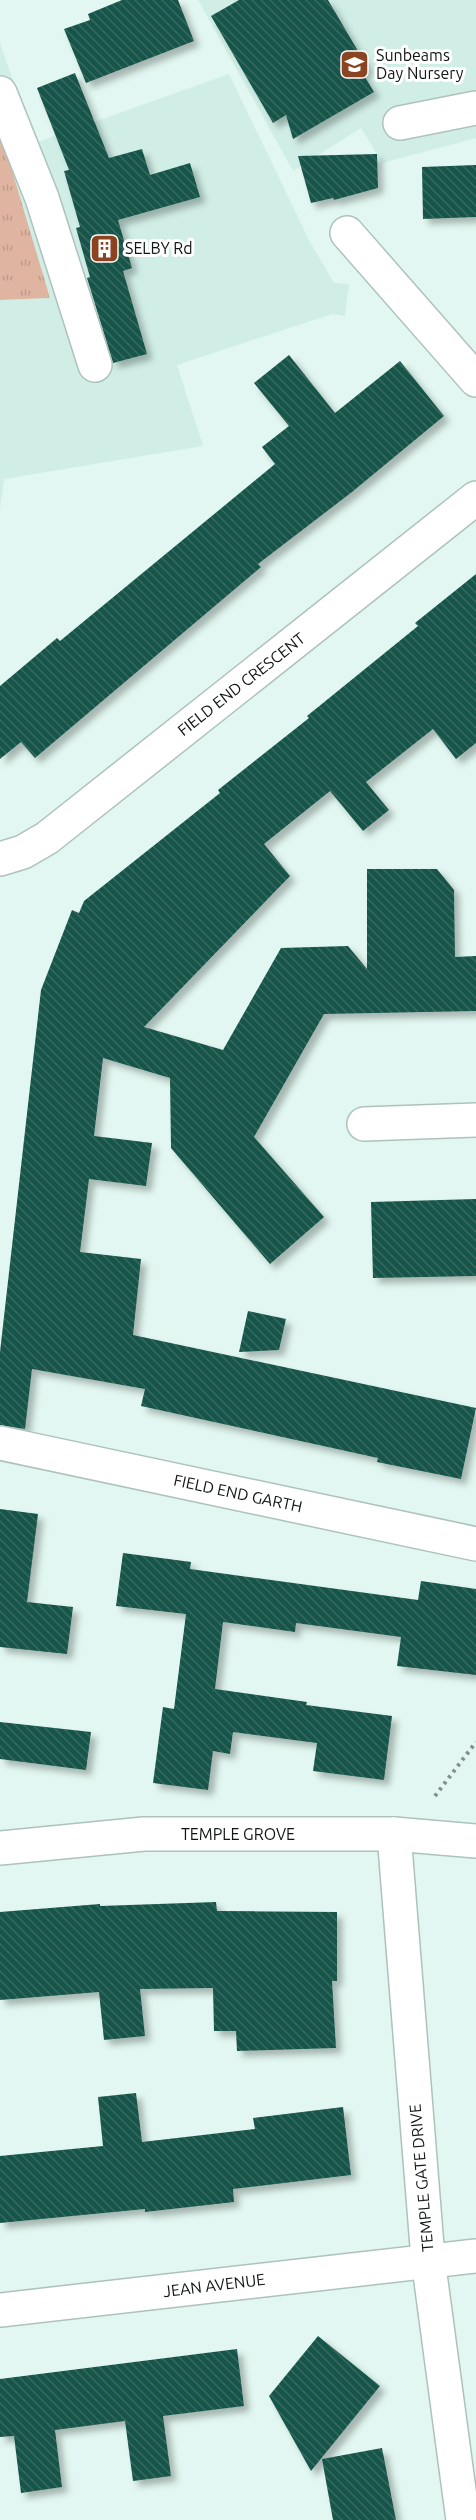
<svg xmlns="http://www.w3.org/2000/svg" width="476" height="2520" font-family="Ubuntu,sans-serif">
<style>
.built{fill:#d0eee6}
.grass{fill:url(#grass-tufts)}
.building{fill:url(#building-back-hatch);filter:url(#shadow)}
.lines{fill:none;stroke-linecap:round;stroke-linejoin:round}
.minor-casing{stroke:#aec2bc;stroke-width:36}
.path{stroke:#83918d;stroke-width:4;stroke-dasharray:3 4.5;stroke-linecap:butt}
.minor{stroke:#fff;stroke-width:33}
.labels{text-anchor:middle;stroke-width:6;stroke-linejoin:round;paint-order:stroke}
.poi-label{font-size:16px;fill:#0f1614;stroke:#fff;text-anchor:start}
.street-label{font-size:16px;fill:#0f1614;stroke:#fff}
</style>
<defs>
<pattern id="grass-tufts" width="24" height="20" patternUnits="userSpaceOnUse" patternTransform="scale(1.5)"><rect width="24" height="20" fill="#dfb5a2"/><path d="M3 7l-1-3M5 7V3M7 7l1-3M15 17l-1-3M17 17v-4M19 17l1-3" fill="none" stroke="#be9b8b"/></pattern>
<pattern id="building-back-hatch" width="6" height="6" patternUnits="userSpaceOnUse" patternTransform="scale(1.5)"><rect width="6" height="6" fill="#195448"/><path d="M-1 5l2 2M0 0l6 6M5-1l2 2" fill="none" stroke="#39685e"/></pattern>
<filter id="shadow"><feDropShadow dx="5.5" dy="5.5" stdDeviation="3" flood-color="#0004"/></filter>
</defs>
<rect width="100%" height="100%" fill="#e2f7f1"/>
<!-- built -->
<g class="built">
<polygon points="198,0 476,0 476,138 382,163 361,128 293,171"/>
<polygon points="0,43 35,143 229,74 310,242 334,283 349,284 345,316 332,314 177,365 203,446 4,479 0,509 0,300 49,298 0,134"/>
</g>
<!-- grass -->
<polygon class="grass" points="0,134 5,147 50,298 0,300"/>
<!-- building -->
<g class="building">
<polygon points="122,0 178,0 194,41 86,83 64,29 90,20 88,14"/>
<polygon points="239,0 328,0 368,68 362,72 374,92 293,139 286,115 273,123 211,16"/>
<polygon points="75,73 109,158 142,149 150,175 190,163 200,197 118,220 132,268 123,271 147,354 113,363 87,278 90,277 76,228 80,227 64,171 69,170 37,88"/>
<polygon points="377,154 378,188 334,200 333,198 311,203 298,156"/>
<polygon points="476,165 476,217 423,219 422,167"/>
<polygon points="289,355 335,413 400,361 444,416 352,492 258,564 261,567 35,758 21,742 0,759 0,686 57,638 60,641 275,464 262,447 289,426 254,383"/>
<polygon points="476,574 476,743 456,759 433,729 366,782 389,810 363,831 330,791 264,844 290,876 144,1027 223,1050 281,948 348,946 367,969 367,869 437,869 454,890 455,957 476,956 476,1011 324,1014 254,1137 324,1217 270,1264 171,1148 170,1078 103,1058 94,1136 152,1143 146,1186 89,1179 80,1252 141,1259 133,1335 476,1408 461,1479 377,1462 378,1458 141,1406 145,1389 32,1369 25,1429 0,1425 0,1352 41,990 72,910 79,913 84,901 220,793 218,790 309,718 307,716 418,626 415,623"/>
<polygon points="476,1199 476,1276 373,1278 371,1202"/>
<polygon points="248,1311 286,1319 279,1350 239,1352"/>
<polygon points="0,1509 38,1514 27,1602 73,1607 67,1654 0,1647"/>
<polygon points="123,1553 191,1562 190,1569 418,1600 421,1581 476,1589 476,1675 397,1666 401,1637 296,1623 295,1632 223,1622 215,1689 307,1702 306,1705 392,1716 384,1780 313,1771 317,1743 233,1732 230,1754 213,1751 208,1790 153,1783 163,1707 174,1709 186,1614 116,1606"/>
<polygon points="0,1722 91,1732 86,1770 0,1759"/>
<polygon points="216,1902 217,1911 337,1912 337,1981 332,1981 336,2048 237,2051 236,2031 214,2031 213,1988 140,1989 145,2036 104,2040 99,1992 0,2000 0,1912 100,1904 100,1906"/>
<polygon points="136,2093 142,2142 255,2129 253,2118 343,2107 351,2175 233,2189 234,2202 145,2212 145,2209 0,2223 0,2156 103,2146 98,2097"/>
<polygon points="318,2336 380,2386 311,2471 269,2396"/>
<polygon points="237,2349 244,2406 163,2416 171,2476 133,2481 125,2421 55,2430 62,2487 21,2493 14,2436 0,2437 0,2379"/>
<polygon points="382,2448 396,2520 333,2520 322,2459"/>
</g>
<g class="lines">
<defs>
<g id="minor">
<polyline points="0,93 42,198 95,365"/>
<polyline points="400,123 476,108"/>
<polyline points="347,233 476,380"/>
<polyline points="0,859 23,852 47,838 476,498"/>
<polyline points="364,1124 476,1120"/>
<polyline points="0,1443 476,1544"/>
<polyline points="394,1834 428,2259 463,2520"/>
<polyline points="0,1848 144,1834 394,1834 476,1841"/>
<polyline points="0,2310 476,2256"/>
</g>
</defs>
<!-- minor casing -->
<use href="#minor" class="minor-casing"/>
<!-- path -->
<polyline class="path" points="435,1796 476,1742"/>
<!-- minor -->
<use href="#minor" class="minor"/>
</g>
<!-- icons -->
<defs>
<symbol id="school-square" viewBox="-11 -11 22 22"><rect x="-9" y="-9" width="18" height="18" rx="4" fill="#8b4421" stroke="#fff"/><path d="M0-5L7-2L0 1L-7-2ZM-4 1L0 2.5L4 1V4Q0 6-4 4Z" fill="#fff"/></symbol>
<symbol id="building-square" viewBox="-11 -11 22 22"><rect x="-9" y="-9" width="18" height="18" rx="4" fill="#8b4421" stroke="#fff"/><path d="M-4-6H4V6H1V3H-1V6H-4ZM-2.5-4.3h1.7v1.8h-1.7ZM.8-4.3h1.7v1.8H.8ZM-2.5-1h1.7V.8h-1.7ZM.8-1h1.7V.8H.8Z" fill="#fff"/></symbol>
</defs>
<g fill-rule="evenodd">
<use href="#school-square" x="338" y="48" width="33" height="33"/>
<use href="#building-square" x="88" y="232" width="33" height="33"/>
</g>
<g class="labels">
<!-- poi labels -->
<g class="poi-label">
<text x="376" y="61">Sunbeams<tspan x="376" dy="18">Day Nursery</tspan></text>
<text x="125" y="254">SELBY Rd</text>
</g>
<!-- street labels -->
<g class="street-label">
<text transform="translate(241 684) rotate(-38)" y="6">FIELD END CRESCENT</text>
<text transform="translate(238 1493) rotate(12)" y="6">FIELD END GARTH</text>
<text x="238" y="1840">TEMPLE GROVE</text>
<text transform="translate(421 2178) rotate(-95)" y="6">TEMPLE GATE DRIVE</text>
<text transform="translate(214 2285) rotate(-7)" y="6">JEAN AVENUE</text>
</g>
</g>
</svg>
